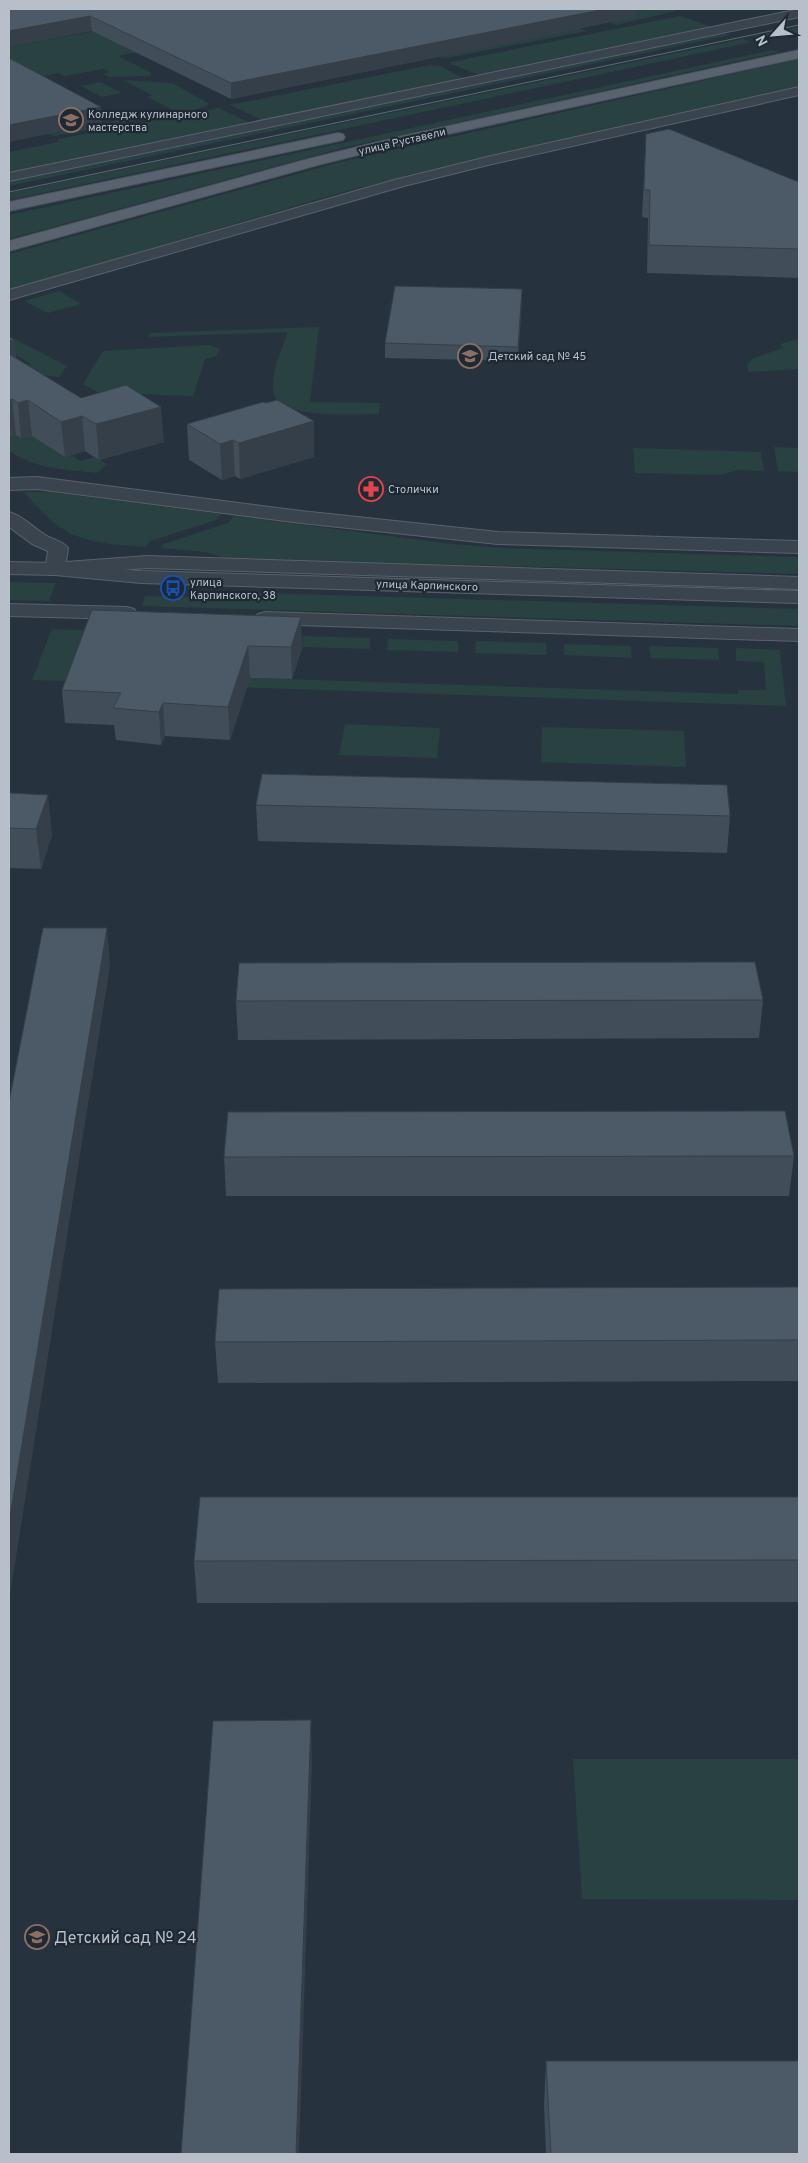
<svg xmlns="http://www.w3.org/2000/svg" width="808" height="2163" font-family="Overpass,sans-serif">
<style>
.green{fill:#294141}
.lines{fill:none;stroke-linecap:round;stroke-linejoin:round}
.minor-casing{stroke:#58626d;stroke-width:2}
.tertiary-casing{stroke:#58626d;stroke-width:2}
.primary-casing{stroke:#46505b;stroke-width:2}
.minor{fill:#3a444f;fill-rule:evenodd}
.tertiary{fill:#3a444f;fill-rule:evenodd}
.primary{fill:#58636f;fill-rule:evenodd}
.tram{stroke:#5c6976;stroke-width:1}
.wall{fill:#414d59}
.shaded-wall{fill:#353f49}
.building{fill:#4c5a68;stroke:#353f49}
.labels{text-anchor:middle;stroke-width:4.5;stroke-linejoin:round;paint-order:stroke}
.far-poi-label{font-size:11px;fill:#b6bfca;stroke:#1f2934;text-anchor:start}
.far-street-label{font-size:11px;fill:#b6bfca;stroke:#1f2934}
.near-poi-label{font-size:16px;fill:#b6bfca;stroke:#1f2934;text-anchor:start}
</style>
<rect width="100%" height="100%" fill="#26333f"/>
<!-- green -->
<g class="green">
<polygon points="212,9 257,9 240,31 118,56 152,73 150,76 109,77 103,74 109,72 103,69 64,76 59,73 9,83 9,47"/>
<polygon points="612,9 671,9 676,11 616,25 610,22"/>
<polygon points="680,16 712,27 480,75 450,64 451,62"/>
<polygon points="799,27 799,32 763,40 753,36"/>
<polygon points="580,28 586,31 447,58 437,57"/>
<polygon points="723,32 730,35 9,186 9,181"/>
<polygon points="742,39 752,42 9,200 9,193"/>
<polygon points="772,50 779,52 342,148 9,239 9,215"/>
<polygon points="799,59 799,86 413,174 340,193 9,290 9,254 340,162"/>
<polygon points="430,65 440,66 465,79 262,120 230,105"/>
<path d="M123,80L172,83L210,104C199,111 174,115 162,112L171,109L147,97L152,95Z"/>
<polygon points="100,82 122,93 102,97 81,86"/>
<polygon points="219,108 250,123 9,173 9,152 58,142 58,139"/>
<polygon points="134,117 137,120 55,136 47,134"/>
<polygon points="59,291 81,304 48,313 24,301"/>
<path d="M319,327L310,402L380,403L379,414C357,414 271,421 273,387C273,377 276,362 280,353C283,345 286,340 287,332L149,337L150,333Z"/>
<polygon points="9,336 67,366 59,377 18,373 22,366 31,364 9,350"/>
<polygon points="799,339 799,369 748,372 747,364 754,358 783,348 780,344"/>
<polygon points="209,345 220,349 216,356 205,359 193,396 99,393 83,384 103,351"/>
<path d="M39,434L65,457L71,455L81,461L95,457L107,464L97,473C63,469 39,470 9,451V435Z"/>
<polygon points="774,447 799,448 799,472 778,471"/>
<polygon points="633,448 761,452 764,471 737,470 720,475 635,473"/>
<path d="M24,492H50L221,514L216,520L150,541L146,547C117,545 82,544 57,525C45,516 35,504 24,492Z"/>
<polygon points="234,516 452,544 501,548 799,557 799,574 225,558 205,552 161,548 164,544 228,523"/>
<polygon points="9,582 56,583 49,601 9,600"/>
<polygon points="192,591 799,609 799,626 142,606 145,596 190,597"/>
<polygon points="52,629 111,631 100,673 738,694 738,690 766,690 764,662 736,661 736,648 780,650 786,706 32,680"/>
<polygon points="303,636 370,638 370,649 302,647"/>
<polygon points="388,639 458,641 458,652 387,650"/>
<polygon points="476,641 546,643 547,655 475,653"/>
<polygon points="564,644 631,646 632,658 564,655"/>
<polygon points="649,646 718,648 719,660 651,658"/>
<polygon points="345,724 440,728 437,758 339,755"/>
<polygon points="542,727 684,731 686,767 541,762"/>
<polygon points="573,1759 799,1759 799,1900 582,1899"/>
</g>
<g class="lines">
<defs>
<g id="minor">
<polygon points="799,9 799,17 9,181 9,173"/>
<polygon points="799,87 799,95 488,165 404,186 9,300 9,290 394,180 487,157"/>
<polygon points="37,477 301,511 498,532 799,541 799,553 498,544 301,523 37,489 9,490 9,478"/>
<path d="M9,512C24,516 34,529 47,536C54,540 63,541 68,548L66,562L147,556L799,577V589L147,568L55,575L48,573L45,569L48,551L32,544L9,527Z"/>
<polygon points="9,604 127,607 134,609 137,613 134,617 127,619 9,616"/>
<polygon points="265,612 799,629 799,641 265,624 258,622 255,618 258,614"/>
</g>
<polygon id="tertiary" points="9,562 55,563 141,571 799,591 799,603 141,583 55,575 9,574"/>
<g id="primary">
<polygon points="799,50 799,58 402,144 318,165 9,251 9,241 308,159 402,136"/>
<polygon points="338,133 343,134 345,137 343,140 9,211 9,202"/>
</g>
</defs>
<!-- minor casing -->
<use href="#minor" class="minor-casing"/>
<!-- tertiary casing -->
<use href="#tertiary" class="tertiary-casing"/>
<!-- primary casing -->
<use href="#primary" class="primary-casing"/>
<!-- minor -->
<use href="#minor" class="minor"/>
<!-- tertiary -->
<use href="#tertiary" class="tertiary"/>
<!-- primary -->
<use href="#primary" class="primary"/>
<!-- tram -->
<polyline class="tram" points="9,192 799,25"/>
</g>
<!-- wall -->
<g class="wall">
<polygon points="9,9 636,9 635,17 231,99 92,31"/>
<polygon points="646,134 796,181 799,181 799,278 647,273 648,218 642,217"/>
<polygon points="522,289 518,361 385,358 385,343"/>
<polygon points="9,337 14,340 16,358 81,398 164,442 99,460 85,451 65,457 32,436 21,438 16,435 11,436 9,435"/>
<polygon points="187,424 314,457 240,479 235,476 222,480 189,460"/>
<polygon points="92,610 302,648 292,679 250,678 230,740 165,736 161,745 116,740 114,725 65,723 62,690"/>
<polygon points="9,793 52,835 41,869 9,868"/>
<polygon points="256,805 730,816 727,853 258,841"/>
<polygon points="763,1000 759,1038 238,1040 236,1001"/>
<polygon points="794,1156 789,1196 226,1196 224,1157"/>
<polygon points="799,1287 799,1381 218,1383 215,1342"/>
<polygon points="799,1497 799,1602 197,1603 194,1561"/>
<polygon points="546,2061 799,2154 546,2154 544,2106"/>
</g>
<!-- shaded-wall -->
<g class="shaded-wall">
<polygon points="605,9 636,9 635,17 231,99 231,83"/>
<polygon points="90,16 92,31 9,47 9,31"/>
<polygon points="101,107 102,123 9,142 9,125"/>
<polygon points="522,289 522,303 518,361 518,347"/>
<polygon points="14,340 17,374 9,376 9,341"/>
<polygon points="12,399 16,435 11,436 9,416 9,400"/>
<polygon points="28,400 32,436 21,438 18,403"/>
<polygon points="161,407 164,442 99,460 96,424"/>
<polygon points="82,416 85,451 65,457 61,422"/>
<polygon points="314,421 314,457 240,479 239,443"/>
<polygon points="233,440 235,476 222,480 220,444"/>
<polygon points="301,617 302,648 292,679 291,647"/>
<polygon points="248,646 250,678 230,740 228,707"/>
<polygon points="163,703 165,736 161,745 159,712"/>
<polygon points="48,795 52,835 41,869 36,829"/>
<polygon points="107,928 110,966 9,1601 9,1523"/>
<polygon points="311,1720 312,1762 299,2154 296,2154"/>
</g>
<!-- building -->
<g class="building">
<polygon points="9,9 605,9 231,83 90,16 9,31"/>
<polygon points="9,58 101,107 9,125"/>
<polygon points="669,129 796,181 799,181 799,249 649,245 650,190 644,190 646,134"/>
<polygon points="395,286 522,289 518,347 385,343"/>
<polygon points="9,337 14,340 9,341"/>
<polygon points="9,354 81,398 126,385 161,407 96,424 82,416 61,422 28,400 18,403 12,399 9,400"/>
<polygon points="277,400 314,421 239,443 233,440 220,444 187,424 263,402 266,403"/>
<polygon points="92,610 301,617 291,647 248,646 228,707 163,703 159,712 113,708 121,693 62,690"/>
<polygon points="262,774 727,785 730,816 256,805"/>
<polygon points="9,793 48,795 36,829 9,828"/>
<polygon points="43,928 107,928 9,1523 9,1102"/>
<polygon points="755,962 763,1000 236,1001 239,963"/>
<polygon points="785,1111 794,1156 224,1157 228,1112"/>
<polygon points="799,1287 799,1340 215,1342 219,1289"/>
<polygon points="200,1497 799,1497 799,1560 194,1561"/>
<polygon points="311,1720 296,2154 181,2154 213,1721"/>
<polygon points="546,2061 799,2061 799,2154 551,2154"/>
</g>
<!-- icons -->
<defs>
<symbol id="university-ring" viewBox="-11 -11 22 22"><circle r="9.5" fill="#1f2934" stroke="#8d6e63" stroke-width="1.5"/><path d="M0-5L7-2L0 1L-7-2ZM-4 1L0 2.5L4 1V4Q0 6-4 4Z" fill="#8d6e63"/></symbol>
<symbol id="school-ring" viewBox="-11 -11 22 22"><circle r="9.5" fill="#1f2934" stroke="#8d6e63" stroke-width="1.5"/><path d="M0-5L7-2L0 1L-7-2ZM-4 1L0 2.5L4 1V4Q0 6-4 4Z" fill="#8d6e63"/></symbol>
<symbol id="pharmacy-ring" viewBox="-11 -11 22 22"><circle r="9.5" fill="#1f2934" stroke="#e0444e" stroke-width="1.5"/><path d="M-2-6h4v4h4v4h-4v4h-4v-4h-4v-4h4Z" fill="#e0444e"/></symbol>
<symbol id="bus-ring" viewBox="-11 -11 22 22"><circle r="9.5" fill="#1f2934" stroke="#1a4fb4" stroke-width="1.5"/><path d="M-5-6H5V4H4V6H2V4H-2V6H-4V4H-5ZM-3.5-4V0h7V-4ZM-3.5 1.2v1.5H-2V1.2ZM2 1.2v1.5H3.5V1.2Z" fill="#1a4fb4"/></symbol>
</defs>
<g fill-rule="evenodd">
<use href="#university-ring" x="57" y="106" width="28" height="28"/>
<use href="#school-ring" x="456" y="342" width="28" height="28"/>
<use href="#pharmacy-ring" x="357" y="475" width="28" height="28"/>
<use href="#bus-ring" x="159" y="574" width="28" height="28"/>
<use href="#school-ring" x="23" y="1923" width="28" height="28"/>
</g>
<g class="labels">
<!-- far-poi labels -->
<g class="far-poi-label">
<text x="88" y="118">Колледж кулинарного<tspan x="88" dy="13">мастерства</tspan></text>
<text x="488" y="360">Детский сад № 45</text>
<text x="388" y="493">Столички</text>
<text x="190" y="586">улица<tspan x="190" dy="13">Карпинского, 38</tspan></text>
</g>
<!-- far-street labels -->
<g class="far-street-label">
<text transform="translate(402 141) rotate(-13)" y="4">улица Руставели</text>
<text transform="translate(427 585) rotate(2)" y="4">улица Карпинского</text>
</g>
<!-- near-poi labels -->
<g class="near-poi-label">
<text x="54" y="1943">Детский сад № 24</text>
</g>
</g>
<!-- border -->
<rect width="808" height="2163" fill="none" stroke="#b6bfca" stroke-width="20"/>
<!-- north arrow -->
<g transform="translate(773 35) rotate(243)" stroke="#1f2934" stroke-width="4" paint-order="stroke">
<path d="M0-4L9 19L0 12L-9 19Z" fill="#b6bfca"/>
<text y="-8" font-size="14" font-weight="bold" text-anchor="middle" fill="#b6bfca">N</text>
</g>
</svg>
